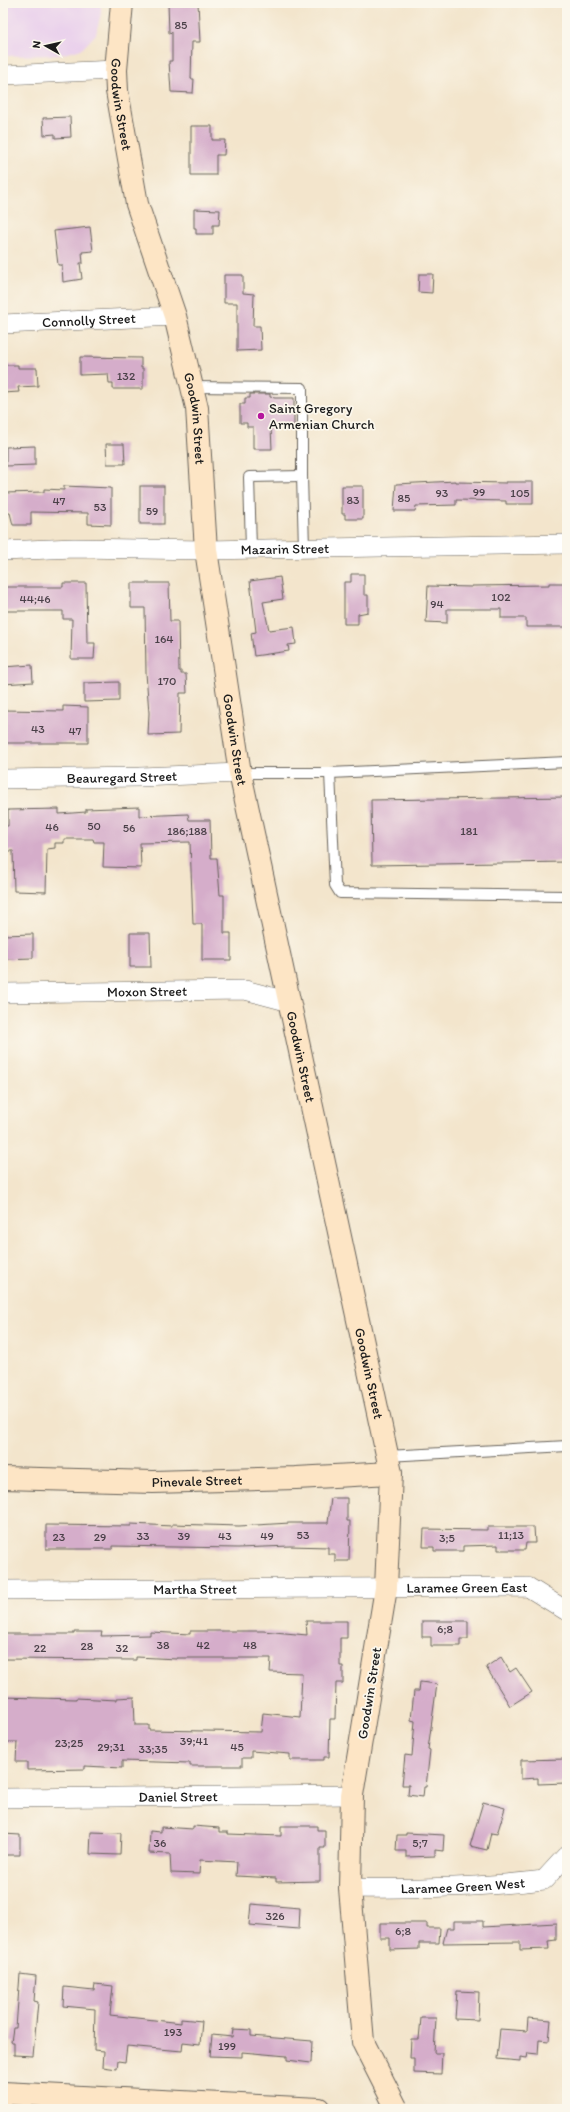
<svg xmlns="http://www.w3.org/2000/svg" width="570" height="2112" font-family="Itim,sans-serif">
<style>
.built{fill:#ead1ec}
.building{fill:#d5adca}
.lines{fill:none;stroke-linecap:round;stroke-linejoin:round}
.lane-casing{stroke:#67625a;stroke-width:12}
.street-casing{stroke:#67625a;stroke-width:20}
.secondary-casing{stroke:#67625a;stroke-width:24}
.lane{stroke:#fff;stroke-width:10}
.street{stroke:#fff;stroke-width:19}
.secondary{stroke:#fde5c5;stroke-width:22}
.poi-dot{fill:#b5179e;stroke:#fbf7ec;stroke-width:1.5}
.labels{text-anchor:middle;stroke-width:3.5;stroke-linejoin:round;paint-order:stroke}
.number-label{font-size:12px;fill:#4a4048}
.street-label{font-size:14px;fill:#1c1c1c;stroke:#fbf7ec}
.poi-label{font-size:14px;fill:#1c1c1c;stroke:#fbf7ec;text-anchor:start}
</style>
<rect width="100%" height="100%" fill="#fbf7ec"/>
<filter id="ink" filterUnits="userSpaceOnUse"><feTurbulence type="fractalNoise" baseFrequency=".025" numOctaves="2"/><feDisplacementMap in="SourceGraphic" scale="8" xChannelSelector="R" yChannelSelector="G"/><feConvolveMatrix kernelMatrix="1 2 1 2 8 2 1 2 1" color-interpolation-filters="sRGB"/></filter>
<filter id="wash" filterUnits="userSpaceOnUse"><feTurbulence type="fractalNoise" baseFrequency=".012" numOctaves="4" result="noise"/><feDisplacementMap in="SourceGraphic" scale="16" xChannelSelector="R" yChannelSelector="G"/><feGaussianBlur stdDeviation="0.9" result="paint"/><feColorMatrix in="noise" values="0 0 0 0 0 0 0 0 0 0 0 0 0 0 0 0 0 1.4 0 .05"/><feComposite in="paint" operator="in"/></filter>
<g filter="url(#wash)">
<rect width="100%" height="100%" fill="#f3e5cc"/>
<!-- built -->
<polygon class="built" points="3,3 101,3 101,13 96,34 82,49 60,55 3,56"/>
<g id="blocks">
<!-- building -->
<g class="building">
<polygon points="168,3 198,3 200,42 192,42 191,79 194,79 193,93 171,92 169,61 172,61 172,32 169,33"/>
<polygon points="70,117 71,137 55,138 55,134 44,135 43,118"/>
<polygon points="191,126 212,126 212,140 225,140 224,155 216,155 216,175 191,175"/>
<polygon points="194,209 220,210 219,225 213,225 213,234 196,234 196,228 194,228"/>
<polygon points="90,227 93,251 82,252 83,263 80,263 82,279 63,282 62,265 58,265 54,231"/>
<polygon points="419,274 433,274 432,293 418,292"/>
<polygon points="224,275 243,275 243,293 254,294 253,326 260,326 261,350 237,351 237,303 224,303"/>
<polygon points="80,357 141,358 141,368 143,368 143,389 113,389 113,383 109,383 108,374 80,375"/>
<polygon points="3,365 18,365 18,368 37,368 38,386 18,387 19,392 3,393"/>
<polygon points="250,394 270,394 270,397 275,398 294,398 294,425 271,427 272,449 253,449 253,427 247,427 247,423 240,423 240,404 245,404 245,398 250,398"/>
<polygon points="106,444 124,444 125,464 107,464"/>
<polygon points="35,446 35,465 6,466 6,447"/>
<polygon points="456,481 456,482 506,483 506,482 533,482 533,504 506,504 506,501 456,500 456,505 416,506 415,511 394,511 396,484"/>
<polygon points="64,486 111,488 111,525 88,524 88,513 31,512 31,525 13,525 10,513 3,513 3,493 44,492 44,489 64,490"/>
<rect x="140" y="486" width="24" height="38"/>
<polygon points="342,486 363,486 363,519 345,519 345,514 342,514"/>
<polygon points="351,574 364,574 364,595 368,595 368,612 358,614 358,624 344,624 344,582 351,582"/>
<polygon points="280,577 283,599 263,602 269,630 294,627 296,644 288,645 289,651 254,656 251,633 256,632 250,581"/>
<polygon points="63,583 86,583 87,643 95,643 94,659 71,659 72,619 63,619 63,611 3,611 3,587 63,587"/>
<polygon points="131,583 169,583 170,621 178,621 179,671 181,671 181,674 186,674 187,693 180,693 179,734 148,735 149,713 146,673 145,608 131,608"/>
<polygon points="549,583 567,583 567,627 526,627 526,618 501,618 501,609 447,609 447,623 426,622 428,586 472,587 472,586 549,585"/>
<polygon points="32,665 33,682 3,684 3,667"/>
<polygon points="119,682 119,701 84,702 84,683"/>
<polygon points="63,706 88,707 88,743 3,743 3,710 63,711"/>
<polygon points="567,797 567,862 372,865 371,800"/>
<polygon points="139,807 139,816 188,814 189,820 210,820 211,858 217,858 220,895 224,895 224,933 231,933 231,960 202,960 202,924 193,924 190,842 140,843 141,868 103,867 104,842 94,842 93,839 64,839 64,843 55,843 55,848 47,849 46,892 14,891 13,851 4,851 3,826 8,826 8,810 59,809 59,814 86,812 86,809"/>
<polygon points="130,933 150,933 151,967 130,967"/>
<polygon points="33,934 33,958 3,959 3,935"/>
<polygon points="331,1498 347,1498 347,1521 350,1521 349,1561 335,1561 335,1554 328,1554 328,1547 290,1546 238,1548 113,1546 113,1549 46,1549 46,1525 131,1526 131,1524 172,1526 172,1524 239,1526 290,1523 328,1523"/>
<polygon points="487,1527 534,1527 535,1543 526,1543 525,1550 498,1550 498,1545 463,1546 463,1551 434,1551 434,1547 423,1547 424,1529 487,1530"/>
<polygon points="306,1621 347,1621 347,1638 340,1638 340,1666 343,1666 343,1683 336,1683 335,1719 330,1719 329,1757 324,1757 324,1760 290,1760 290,1754 251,1751 251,1758 242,1758 242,1766 190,1766 190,1763 122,1761 122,1768 85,1766 85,1769 27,1770 27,1762 16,1762 17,1742 3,1742 3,1697 76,1699 76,1698 117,1700 117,1698 134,1697 135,1725 149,1725 149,1730 261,1732 263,1713 300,1717 302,1673 270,1672 271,1658 177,1658 177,1659 136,1657 136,1660 3,1659 3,1634 74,1634 74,1632 102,1632 101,1636 150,1635 150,1632 190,1634 190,1631 263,1631 307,1635"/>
<polygon points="422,1621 468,1621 468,1639 460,1639 460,1646 431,1646 431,1637 422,1637"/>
<polygon points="501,1657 510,1672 516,1668 532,1692 510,1706 486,1667"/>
<polygon points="420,1682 437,1684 428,1749 430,1750 426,1787 424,1787 423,1797 408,1795 409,1785 402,1785 405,1755 412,1756 415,1721 411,1720 414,1691 419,1691"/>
<polygon points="566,1759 566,1783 538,1784 538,1778 521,1779 521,1760"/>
<polygon points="483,1802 505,1808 497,1834 491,1833 487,1850 470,1846"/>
<polygon points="193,1826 219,1828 219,1832 228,1832 228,1834 281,1836 281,1826 317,1826 317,1830 325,1830 325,1848 320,1848 320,1881 276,1882 276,1878 236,1876 237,1862 200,1860 199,1874 171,1873 170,1854 149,1853 150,1831 161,1832 161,1827 193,1829"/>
<polygon points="91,1832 121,1833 120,1855 90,1854"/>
<polygon points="406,1833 444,1835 443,1851 435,1850 435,1856 406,1857 406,1851 396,1851 397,1835 406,1835"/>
<polygon points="3,1834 20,1835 20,1855 3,1855"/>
<polygon points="251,1904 300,1908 299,1929 249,1925"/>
<polygon points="454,1921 483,1921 483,1927 556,1923 556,1940 548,1941 549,1949 520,1950 520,1942 443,1943 447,1928 454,1928"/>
<polygon points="380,1923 427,1923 427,1928 440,1928 439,1943 419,1943 419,1949 390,1950 390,1938 380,1938"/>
<polygon points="20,1974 36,1976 34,2001 38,2002 33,2056 14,2055 14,2042 11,2042 13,2028 16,2028"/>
<polygon points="95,1984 113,1986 110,2015 181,2023 181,2019 202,2021 200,2044 183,2042 182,2051 127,2046 125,2062 118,2061 117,2069 103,2067 104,2051 94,2050 95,2009 63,2006 64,1987 94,1990"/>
<polygon points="457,1991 479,1992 478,2020 455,2019"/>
<polygon points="421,2018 436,2018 434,2053 442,2053 441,2074 414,2073 414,2058 410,2058 411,2039 419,2039"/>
<polygon points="528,2018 551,2020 549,2041 539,2040 538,2054 528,2053 527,2058 520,2057 520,2061 497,2059 500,2029 527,2031"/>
<polygon points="233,2029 251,2030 251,2036 312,2041 311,2063 287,2060 287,2056 242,2052 242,2057 210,2056 212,2035 232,2037"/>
</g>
</g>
</g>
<g filter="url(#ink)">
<use href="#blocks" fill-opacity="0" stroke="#67625a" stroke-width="1"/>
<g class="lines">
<defs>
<g id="lane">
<polyline points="192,387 302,388 302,476 304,548"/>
<polyline points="251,549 249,477 302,476"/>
<polyline points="240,773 330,773 567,762"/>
<polyline points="330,773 335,885 340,893 567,896"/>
<polyline points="387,1456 567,1446"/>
</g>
<g id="street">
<polyline points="3,75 116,70"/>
<path id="s1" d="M3,324L175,316"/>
<path id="s2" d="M3,551L74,548L206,550L567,544"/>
<path id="s3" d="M3,779L140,777L240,773"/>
<path id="s4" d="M3,993L245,990L290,1002"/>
<path id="s5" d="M3,1590L528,1587L565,1610"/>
<path id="s6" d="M3,1798L352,1795"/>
<path id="s7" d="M350,1888C415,1889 479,1888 544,1880L566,1856"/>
</g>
<g id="secondary">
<path id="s8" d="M122,3L116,70L117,91L137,204L175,316L197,408L206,550L240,773L391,1473L386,1588L352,1795L350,1888L363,2042L397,2109"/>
<path id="s9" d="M3,1478L153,1482L296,1478L391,1473"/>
<polyline points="3,2093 319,2109"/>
</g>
</defs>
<!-- lane casing -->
<use href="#lane" class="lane-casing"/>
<!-- street casing -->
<use href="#street" class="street-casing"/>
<!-- secondary casing -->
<use href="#secondary" class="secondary-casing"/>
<!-- lane -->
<use href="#lane" class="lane"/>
<!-- street -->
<use href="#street" class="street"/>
<!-- secondary -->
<use href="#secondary" class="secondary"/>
</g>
</g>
<!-- markers -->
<circle class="poi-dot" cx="261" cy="416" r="4"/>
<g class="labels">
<!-- number labels -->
<g class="number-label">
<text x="181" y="29">85</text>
<text x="126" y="380">132</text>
<text x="479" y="496">99</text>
<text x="442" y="497">93</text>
<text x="520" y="497">105</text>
<text x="404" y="502">85</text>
<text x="353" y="504">83</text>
<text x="59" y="505">47</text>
<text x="100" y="511">53</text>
<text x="152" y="515">59</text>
<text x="501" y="601">102</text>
<text x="35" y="603">44;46</text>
<text x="437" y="608">94</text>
<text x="164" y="643">164</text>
<text x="167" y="685">170</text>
<text x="38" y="733">43</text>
<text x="75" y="735">47</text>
<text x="94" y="830">50</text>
<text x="52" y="831">46</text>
<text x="129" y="832">56</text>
<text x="187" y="835">186;188</text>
<text x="469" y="835">181</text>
<text x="303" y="1539">53</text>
<text x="511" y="1539">11;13</text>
<text x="143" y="1540">33</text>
<text x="184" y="1540">39</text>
<text x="225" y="1540">43</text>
<text x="267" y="1540">49</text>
<text x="59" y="1541">23</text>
<text x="100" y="1541">29</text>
<text x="447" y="1542">3;5</text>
<text x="445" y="1633">6;8</text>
<text x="163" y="1649">38</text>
<text x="203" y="1649">42</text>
<text x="250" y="1649">48</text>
<text x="87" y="1650">28</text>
<text x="40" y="1652">22</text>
<text x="122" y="1652">32</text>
<text x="194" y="1745">39;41</text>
<text x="69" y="1747">23;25</text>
<text x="111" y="1751">29;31</text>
<text x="237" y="1751">45</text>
<text x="153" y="1753">33;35</text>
<text x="160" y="1847">36</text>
<text x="420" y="1847">5;7</text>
<text x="275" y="1920">326</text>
<text x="403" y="1935">6;8</text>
<text x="173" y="2036">193</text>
<text x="227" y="2050">199</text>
</g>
<!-- street labels -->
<g class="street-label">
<text dy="5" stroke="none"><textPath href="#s8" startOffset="102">Goodwin Street</textPath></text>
<text dy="5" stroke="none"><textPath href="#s1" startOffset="86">Connolly Street</textPath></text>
<text dy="5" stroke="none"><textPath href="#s8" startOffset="426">Goodwin Street</textPath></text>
<text dy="5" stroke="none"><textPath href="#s2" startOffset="282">Mazarin Street</textPath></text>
<text dy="5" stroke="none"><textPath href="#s8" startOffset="750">Goodwin Street</textPath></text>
<text dy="5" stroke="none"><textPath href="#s3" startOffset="119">Beauregard Street</textPath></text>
<text dy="5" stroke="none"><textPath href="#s4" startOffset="144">Moxon Street</textPath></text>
<text dy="5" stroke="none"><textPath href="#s8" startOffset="1074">Goodwin Street</textPath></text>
<text dy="5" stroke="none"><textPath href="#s8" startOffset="1398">Goodwin Street</textPath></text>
<text dy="5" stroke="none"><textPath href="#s9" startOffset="194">Pinevale Street</textPath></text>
<text dy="5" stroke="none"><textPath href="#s5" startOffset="192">Martha Street</textPath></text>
<text dy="5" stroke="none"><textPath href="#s5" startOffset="464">Laramee Green East</textPath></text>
<text transform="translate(369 1693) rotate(-81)" y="5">Goodwin Street</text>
<text dy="5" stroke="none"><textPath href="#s6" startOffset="175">Daniel Street</textPath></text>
<text dy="5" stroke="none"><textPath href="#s7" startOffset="113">Laramee Green West</textPath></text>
</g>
<!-- poi labels -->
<g class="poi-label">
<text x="269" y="413">Saint Gregory<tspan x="269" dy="16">Armenian Church</tspan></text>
</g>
</g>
<!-- margin -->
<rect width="570" height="2112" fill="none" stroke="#fbf7ec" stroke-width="16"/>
<!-- north arrow -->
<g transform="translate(46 46) rotate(278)" stroke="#fbf7ec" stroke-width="3" paint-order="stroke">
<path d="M0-3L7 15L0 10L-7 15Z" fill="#1c1c1c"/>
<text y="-6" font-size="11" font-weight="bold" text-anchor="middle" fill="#1c1c1c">N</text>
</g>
</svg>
